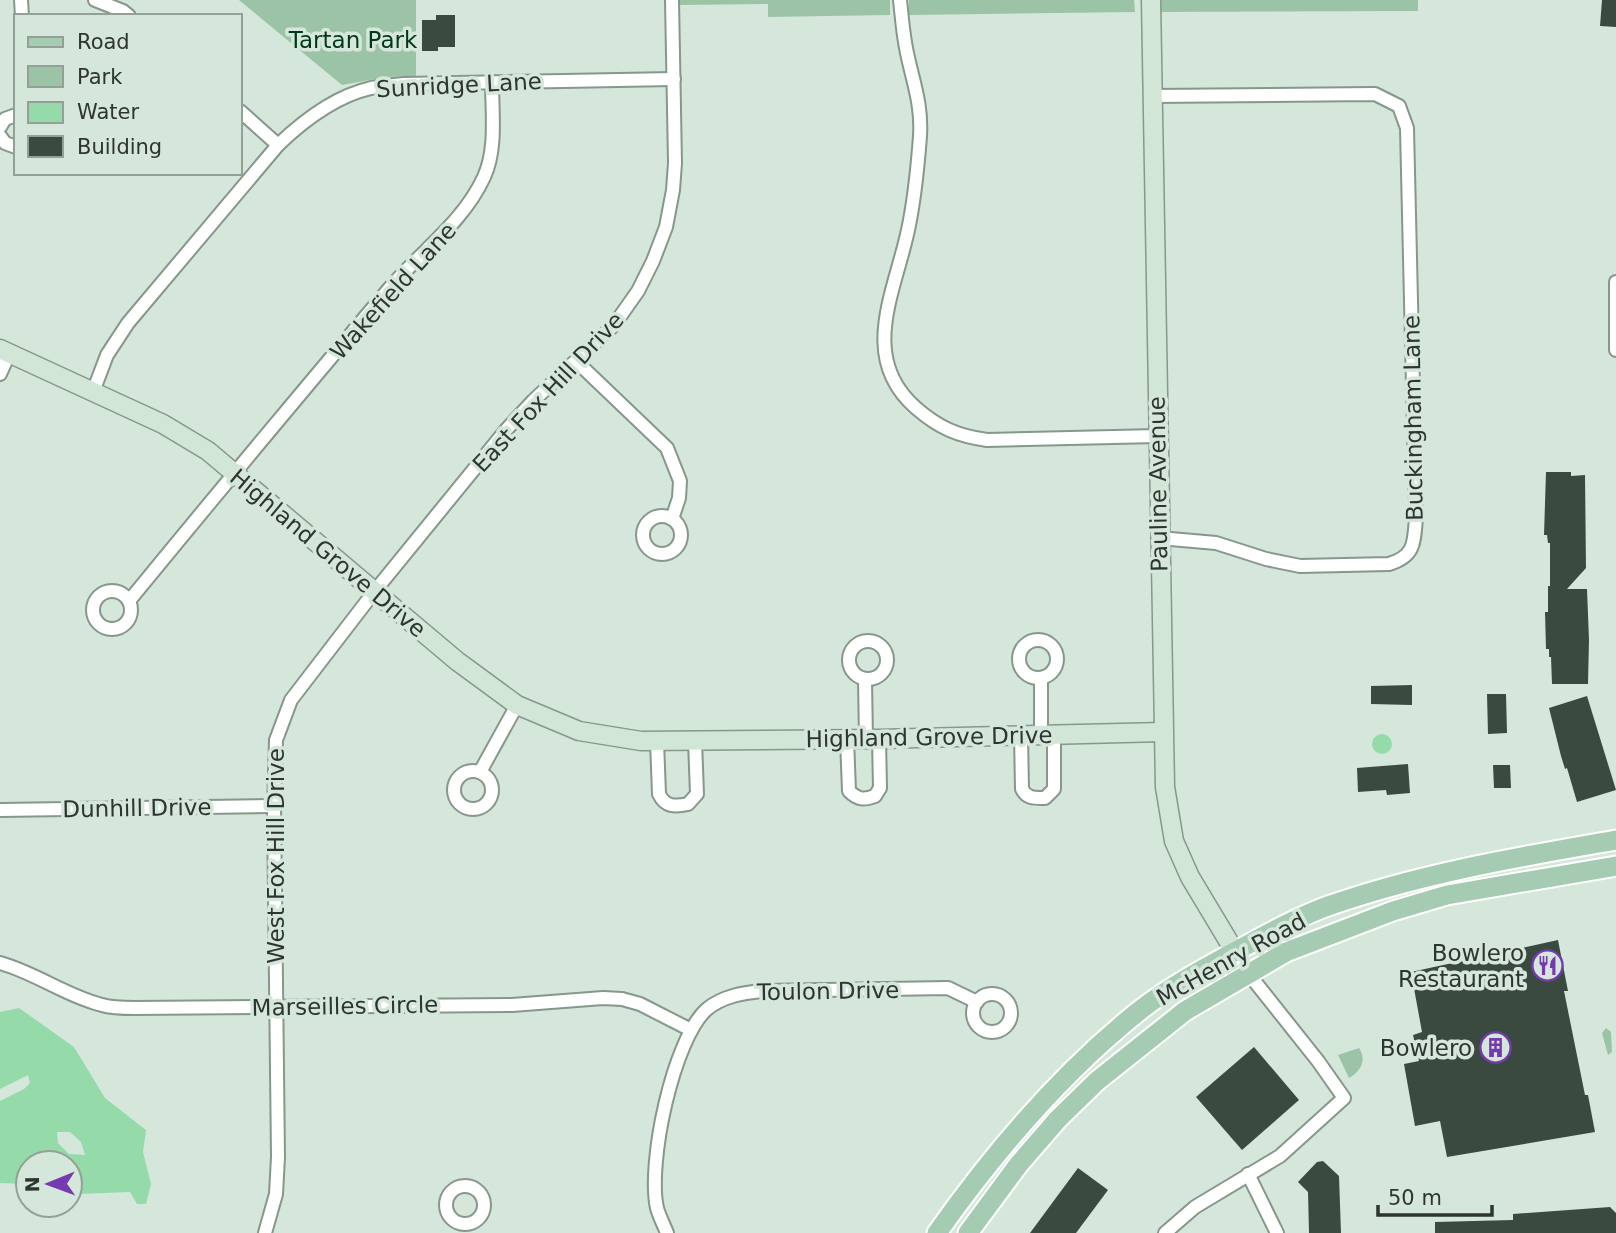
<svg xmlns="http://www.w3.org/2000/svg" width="1616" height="1233" font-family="'DejaVu Sans',sans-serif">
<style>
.green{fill:#9bc4a6}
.water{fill:#94dba9;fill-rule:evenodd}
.building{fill:#3b4a3f}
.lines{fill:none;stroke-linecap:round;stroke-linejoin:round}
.street-casing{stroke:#86978b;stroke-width:16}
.secondary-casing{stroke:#86978b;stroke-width:21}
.primary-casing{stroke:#fff;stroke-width:23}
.street{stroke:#fff;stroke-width:12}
.secondary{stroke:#d2e6d8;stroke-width:18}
.primary{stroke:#a5ccb2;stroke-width:19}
.labels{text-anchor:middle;stroke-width:7;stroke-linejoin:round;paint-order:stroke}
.park-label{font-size:23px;fill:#003819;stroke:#d5e7da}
.street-label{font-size:23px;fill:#2e3530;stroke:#d5e7da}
.poi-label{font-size:23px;fill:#2e3530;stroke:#d5e7da;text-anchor:end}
</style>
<rect width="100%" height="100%" fill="#d5e7da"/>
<!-- green -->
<g class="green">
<polygon points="239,0 416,0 416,76 386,77 342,85"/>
<polygon points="680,0 890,0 890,15 768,17 768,4 680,5"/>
<polygon points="909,0 1134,0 1135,12 909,15"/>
<polygon points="1160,0 1418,0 1418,11 1160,12"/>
<polygon points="1606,1028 1611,1032 1612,1052 1608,1055 1602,1033"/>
<path d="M1359,1048C1367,1060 1361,1071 1349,1078L1338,1055Z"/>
</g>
<!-- water -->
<g class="water">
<circle cx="1382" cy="744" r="10"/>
<path d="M19,1008L74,1047L105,1098L146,1130L143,1152L151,1184L146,1204H137L130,1192L78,1194L70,1192V1163H28V1184L0,1183V1101L24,1089L30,1083L28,1075L0,1089V1012ZM57,1132H70L81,1142L85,1155L69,1154L58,1143Z"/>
</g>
<!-- building -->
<g class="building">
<polygon points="1602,0 1616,0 1616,27 1600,26"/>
<polygon points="436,15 455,15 455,47 438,47 438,51 422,51 422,20 436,20"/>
<polygon points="1546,472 1571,472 1571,476 1585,475 1586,568 1567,589 1587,589 1589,640 1588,684 1552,684 1551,657 1549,657 1549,649 1546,649 1545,612 1548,612 1548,586 1550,586 1550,543 1548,543 1547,535 1544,535"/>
<polygon points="1412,685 1412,705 1371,704 1371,686"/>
<polygon points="1487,694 1506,694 1507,733 1488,734"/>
<polygon points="1587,696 1616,790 1577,802 1567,768 1565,769 1561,756 1549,708"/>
<polygon points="1408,764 1410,793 1387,795 1386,790 1358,792 1357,768"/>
<polygon points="1493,765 1510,765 1511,788 1494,788"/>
<polygon points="1558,940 1568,991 1564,991 1585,1095 1588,1095 1595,1132 1447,1157 1440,1121 1415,1126 1404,1064 1419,1061 1413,1035 1422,1032 1411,972"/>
<polygon points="1254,1047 1299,1100 1242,1150 1196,1097"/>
<polygon points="1323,1161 1339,1176 1341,1233 1309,1233 1308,1192 1298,1182 1317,1162"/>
<polygon points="1078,1168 1108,1190 1076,1233 1030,1233"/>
<polygon points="1610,1207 1616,1213 1616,1233 1435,1233 1435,1222 1513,1220 1513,1214"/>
</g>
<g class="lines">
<defs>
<g id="street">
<polyline points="21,0 22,16"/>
<polyline points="95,0 123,11 129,16"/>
<path d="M900,0C902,18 903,35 907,53C913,82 922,104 920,136C918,163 915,193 910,220C899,285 855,355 916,408C939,428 958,436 987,440L1157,436"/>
<path d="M1152,96L1375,94L1399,106L1407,128L1416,517C1414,541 1416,556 1389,564L1300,566L1266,559L1216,543L1159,538"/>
<polyline points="240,111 278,145"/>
<polyline points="0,127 5,119 16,115"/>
<polyline points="0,136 5,143 16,147"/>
<polyline points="1616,282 1616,350"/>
<polyline points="577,362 667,448 680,481 679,498 672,519"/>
<polyline points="0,374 9,354"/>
<path d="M93,392L107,355L128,323L278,145C304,120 336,96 371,88C381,86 393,85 404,84L674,79"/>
<circle cx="662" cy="535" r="19"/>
<circle cx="112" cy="610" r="19"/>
<path d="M129,601C215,496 301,393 388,290C420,252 463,223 484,177C497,149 492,112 492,82"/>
<circle cx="1038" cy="659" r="19"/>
<circle cx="868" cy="660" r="19"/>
<polyline points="865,680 866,739"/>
<polyline points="1041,734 1041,678"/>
<path d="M1021,735L1022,789C1027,799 1035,798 1045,798L1054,789V734"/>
<path d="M847,739L849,791C858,800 864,800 875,796L880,788L879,739"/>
<path d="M657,741L659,794C665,807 675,807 688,804L697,794L695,741"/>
<circle cx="473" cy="790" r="19"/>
<polyline points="480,772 517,705"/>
<polyline points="0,810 274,806"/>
<path d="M0,963C36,973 66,996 102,1005C112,1008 124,1008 135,1008L512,1005L603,998L622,999L640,1004L691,1030"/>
<circle cx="992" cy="1013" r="19"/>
<polyline points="1248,1174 1277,1233"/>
<circle cx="465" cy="1205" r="19"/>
<polyline points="265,1233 276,1194 278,1157 274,806 276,740 291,700 374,592 506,430 533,401 614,325 638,291 653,261 666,227 673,190 675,163 672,0"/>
<path d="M667,1233C664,1225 659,1216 657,1208C647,1164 673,1039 707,1009C723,996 743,993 762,991L948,988L977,1002"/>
<polyline points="1165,1233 1195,1207 1280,1156 1344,1098 1318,1061 1240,963 1235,952"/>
</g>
<g id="secondary">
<polyline points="1151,0 1165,787 1174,841 1190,877 1235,952"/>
<polyline points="0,349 163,424 208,451 457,661 517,705 579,731 641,741 879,739 1163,732"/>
</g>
<g id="primary">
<path d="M937,1233C995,1151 1060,1074 1139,1011C1172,985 1210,965 1247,945C1273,931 1300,916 1328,906C1422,873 1519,857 1616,840"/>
<polyline points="968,1233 1019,1164 1058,1119 1097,1081 1185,1011 1286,952 1393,911 1447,895 1616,866"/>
</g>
</defs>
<!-- street casing -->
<use href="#street" class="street-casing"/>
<!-- secondary casing -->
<use href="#secondary" class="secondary-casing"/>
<!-- primary casing -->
<use href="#primary" class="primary-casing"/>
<!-- street -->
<use href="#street" class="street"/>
<!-- secondary -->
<use href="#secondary" class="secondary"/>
<!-- primary -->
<use href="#primary" class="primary"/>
</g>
<!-- icons -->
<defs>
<symbol id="restaurant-ring" viewBox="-11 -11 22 22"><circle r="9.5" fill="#d5e7da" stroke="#753ab0" stroke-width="1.5"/><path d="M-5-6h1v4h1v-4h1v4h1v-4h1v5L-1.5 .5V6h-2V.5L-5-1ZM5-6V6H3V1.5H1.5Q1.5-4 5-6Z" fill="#753ab0"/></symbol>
<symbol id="building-ring" viewBox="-11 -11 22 22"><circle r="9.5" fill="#d5e7da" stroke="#753ab0" stroke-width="1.5"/><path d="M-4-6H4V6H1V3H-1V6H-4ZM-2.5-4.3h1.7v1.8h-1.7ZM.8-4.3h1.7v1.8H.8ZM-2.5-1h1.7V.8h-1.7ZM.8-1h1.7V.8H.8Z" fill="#753ab0"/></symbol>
</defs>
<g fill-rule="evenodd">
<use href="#restaurant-ring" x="1530" y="948" width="35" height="35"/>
<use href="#building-ring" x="1478" y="1030" width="35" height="35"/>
</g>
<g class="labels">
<!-- park labels -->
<g class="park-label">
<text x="353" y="48">Tartan Park</text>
</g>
<!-- street labels -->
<g class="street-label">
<text transform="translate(459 85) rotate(-3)" y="8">Sunridge Lane</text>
<text transform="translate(393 291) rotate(-48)" y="8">Wakefield Lane</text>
<text transform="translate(548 392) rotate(-47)" y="8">East Fox Hill Drive</text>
<text transform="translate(1413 418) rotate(-91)" y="8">Buckingham Lane</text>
<text transform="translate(1158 484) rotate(-91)" y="8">Pauline Avenue</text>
<text transform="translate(328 553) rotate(40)" y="8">Highland Grove Drive</text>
<text transform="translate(929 737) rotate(-1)" y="8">Highland Grove Drive</text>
<text transform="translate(137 808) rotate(-1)" y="8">Dunhill Drive</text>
<text transform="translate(276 856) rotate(-90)" y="8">West Fox Hill Drive</text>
<text transform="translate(1231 959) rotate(-29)" y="8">McHenry Road</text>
<text transform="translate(828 991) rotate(-1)" y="8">Toulon Drive</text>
<text transform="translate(345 1006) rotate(-1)" y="8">Marseilles Circle</text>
</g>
<!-- poi labels -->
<g class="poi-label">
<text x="1524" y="961">Bowlero<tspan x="1524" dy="26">Restaurant</tspan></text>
<text x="1472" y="1056">Bowlero</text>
</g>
</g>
<!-- legend -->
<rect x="14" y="14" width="228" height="161" fill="#d5e7da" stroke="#92a096" stroke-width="2"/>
<rect x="28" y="37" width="35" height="10" fill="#a5ccb2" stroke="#92a096" stroke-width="2"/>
<text x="77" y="49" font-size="21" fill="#2e3530">Road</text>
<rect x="28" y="66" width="35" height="21" fill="#9bc4a6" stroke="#92a096" stroke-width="2"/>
<text x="77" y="84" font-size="21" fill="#2e3530">Park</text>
<rect x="28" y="102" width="35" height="21" fill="#94dba9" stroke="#92a096" stroke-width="2"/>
<text x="77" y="119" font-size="21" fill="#2e3530">Water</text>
<rect x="28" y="136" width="35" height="21" fill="#3b4a3f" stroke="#92a096" stroke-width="2"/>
<text x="77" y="154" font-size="21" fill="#2e3530">Building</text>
<!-- north arrow -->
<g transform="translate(49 1184) rotate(269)"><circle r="33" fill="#d5e7da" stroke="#92a096" stroke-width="2"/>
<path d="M0-5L12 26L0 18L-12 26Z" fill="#753ab0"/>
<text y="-10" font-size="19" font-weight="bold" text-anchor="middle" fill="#2e3530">N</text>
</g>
<!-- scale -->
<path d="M1378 1205v10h114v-10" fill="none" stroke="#2e3530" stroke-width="3.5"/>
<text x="1388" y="1205" font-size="21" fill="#2e3530" stroke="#d5e7da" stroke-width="5" paint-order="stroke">50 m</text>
</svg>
